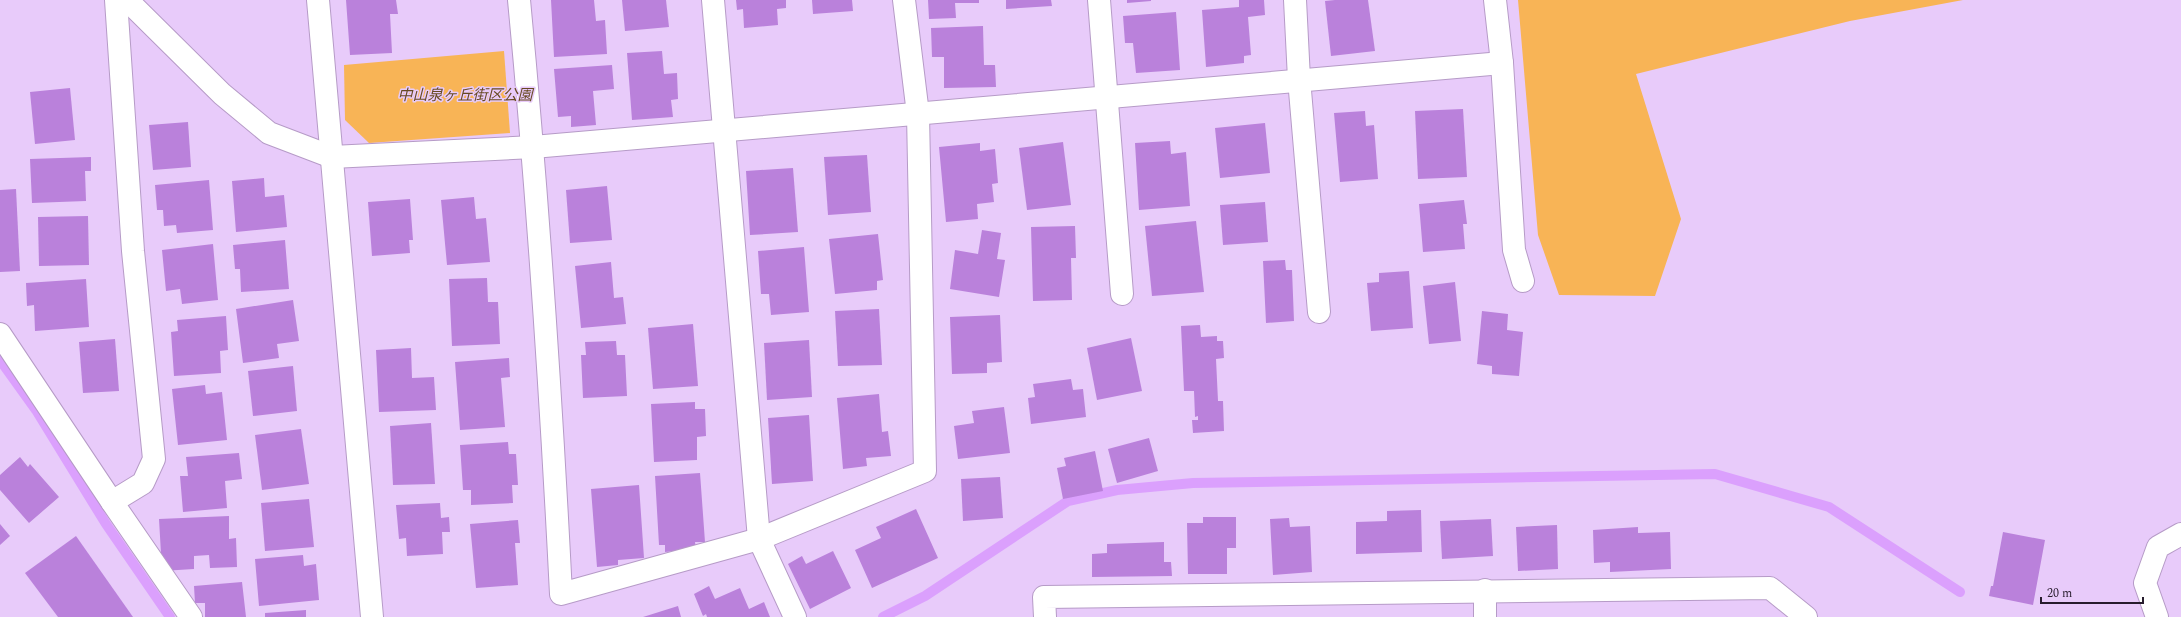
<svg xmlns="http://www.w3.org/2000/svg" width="2181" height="617" font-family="Spectral,'Noto Sans JP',serif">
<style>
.green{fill:#f8b456}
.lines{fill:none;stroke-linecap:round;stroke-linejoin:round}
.stream{stroke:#dba0fd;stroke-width:10}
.building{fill:#ba81db}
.minor-casing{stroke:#b69bc7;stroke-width:24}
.minor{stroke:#fff;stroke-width:22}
.labels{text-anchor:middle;stroke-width:3;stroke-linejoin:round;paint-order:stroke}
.park-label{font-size:15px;font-style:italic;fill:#674a22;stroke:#e8cbfa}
</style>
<rect width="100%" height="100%" fill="#e8cbfa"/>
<!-- green -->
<g class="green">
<polygon points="1518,0 1963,0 1850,21 1636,74 1681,219 1655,296 1559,295 1538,235"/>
<polygon points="504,51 510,133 369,143 345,120 344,65"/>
</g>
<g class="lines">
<!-- stream -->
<g class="stream">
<polyline points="0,360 36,410 106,524 170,617"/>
<polyline points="883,617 925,596 1068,501 1117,490 1193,483 1715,474 1829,507 1960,592"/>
</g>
</g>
<!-- building -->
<g class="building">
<polygon points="346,0 396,0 398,14 390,14 392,53 350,55"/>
<polygon points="551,0 594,0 596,21 605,20 607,54 554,57"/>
<polygon points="622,0 666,0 669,27 625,31"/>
<polygon points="736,0 786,0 786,8 777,9 778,25 744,28 743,9 737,10"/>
<polygon points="812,0 852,0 853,11 813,14"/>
<polygon points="928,0 979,0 979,3 955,3 956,18 929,19"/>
<polygon points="1006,0 1051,0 1052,6 1006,9"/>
<polygon points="1127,0 1151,0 1151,1 1127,3"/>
<polygon points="1239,0 1264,0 1265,15 1248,17 1251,55 1244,56 1244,63 1206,67 1202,10 1239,7"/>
<polygon points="1335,0 1368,0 1375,51 1331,56 1325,1"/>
<polygon points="1176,12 1180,70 1136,73 1133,43 1125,43 1123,16"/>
<polygon points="983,26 984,65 995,65 996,87 944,88 944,57 932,57 931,28"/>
<polygon points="662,51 664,74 677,73 678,99 671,100 673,117 632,120 627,53"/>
<polygon points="612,65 614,89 593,91 596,125 571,127 571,116 558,117 554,69"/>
<polygon points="70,88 75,140 35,144 30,92"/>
<polygon points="1463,109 1467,177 1418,179 1415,111"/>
<polygon points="1365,111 1366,126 1374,125 1378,179 1340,182 1334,113"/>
<polygon points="188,122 191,167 153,170 149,125"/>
<polygon points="1265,123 1270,173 1220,178 1215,128"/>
<polygon points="1170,141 1171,154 1186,152 1190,206 1139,210 1135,143"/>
<polygon points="1063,142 1071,205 1027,210 1019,148"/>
<polygon points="980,143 980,151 995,149 998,183 992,184 994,202 977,204 978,219 946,222 939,147"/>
<polygon points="867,155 871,212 828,215 824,157"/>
<polygon points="91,157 91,171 85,171 86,201 32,203 30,159"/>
<polygon points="793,168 798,232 750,235 746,171"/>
<polygon points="264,178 265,197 284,195 287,227 236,232 232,181"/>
<polygon points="209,180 213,230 177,233 176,225 164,226 163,210 157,210 155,185"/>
<polygon points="607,186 612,240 570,243 566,190"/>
<polygon points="16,189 20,271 0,272 0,190"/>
<polygon points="474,197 476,219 486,218 490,262 447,265 441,200"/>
<polygon points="410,199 413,240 409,240 410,253 372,256 368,202"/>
<polygon points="1464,200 1467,224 1463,224 1465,249 1423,252 1419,204"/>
<polygon points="1265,202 1268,242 1223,245 1220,205"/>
<polygon points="88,216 89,265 39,266 38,217"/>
<polygon points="1196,221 1204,292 1152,296 1145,226"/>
<polygon points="1075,226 1076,258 1071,258 1072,300 1033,301 1031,227"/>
<polygon points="982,230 1001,233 997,259 1005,260 999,297 950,289 955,250 978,254"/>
<polygon points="878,234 883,280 877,281 877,290 835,294 829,239"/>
<polygon points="285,240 289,289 241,292 240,269 235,269 233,245"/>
<polygon points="213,244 218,300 182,304 180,289 166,291 162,250"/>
<polygon points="804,247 809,312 771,315 769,294 761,294 758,251"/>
<polygon points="1285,260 1286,270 1292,270 1294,321 1266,323 1263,261"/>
<polygon points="611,262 614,298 623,297 626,324 581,328 575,266"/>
<polygon points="1409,271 1413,328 1371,331 1367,283 1379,282 1379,273"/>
<polygon points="487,278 488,302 498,302 500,344 452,346 449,279"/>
<polygon points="86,279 89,327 35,331 34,305 27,306 26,283"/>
<polygon points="1455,282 1461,341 1429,344 1423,286"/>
<polygon points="293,300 299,341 277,344 279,358 243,363 236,309"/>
<polygon points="879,309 882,365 838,366 835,311"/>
<polygon points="1482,311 1508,314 1507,330 1523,332 1519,376 1492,374 1492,366 1477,364"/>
<polygon points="1000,315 1002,362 987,363 987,373 952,374 950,317"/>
<polygon points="226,316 228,350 220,351 221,373 174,376 171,332 178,331 177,320"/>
<polygon points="693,324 698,386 653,389 648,328"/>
<polygon points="1200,325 1201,337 1217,336 1217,341 1223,341 1224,358 1216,359 1218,401 1223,401 1224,431 1193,433 1192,420 1198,420 1198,416 1195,417 1194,391 1184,391 1181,326"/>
<polygon points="1131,338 1142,391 1097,400 1087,348"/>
<polygon points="115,339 119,391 83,393 79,342"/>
<polygon points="809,340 812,397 767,400 764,343"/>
<polygon points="616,341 617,355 625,355 627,396 583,398 581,355 586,355 585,342"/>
<polygon points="411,348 412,378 434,377 436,410 379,412 376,350"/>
<polygon points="509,358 510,377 501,378 505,427 460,430 455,362"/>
<polygon points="293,366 297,411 253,416 248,371"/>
<polygon points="1071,379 1073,390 1083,389 1086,417 1031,424 1028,398 1035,397 1033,384"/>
<polygon points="205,385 206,394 222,392 227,440 178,445 172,389"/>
<polygon points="879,394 882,432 888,431 891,456 866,458 867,466 843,469 837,398"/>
<polygon points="695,402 695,409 705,409 706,436 697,437 697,460 654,462 651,404"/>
<polygon points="1004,407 1010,453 958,459 954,426 974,423 972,411"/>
<polygon points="809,415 813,481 772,484 768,418"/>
<polygon points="431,423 435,484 393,485 390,426"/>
<polygon points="301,429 309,484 262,490 255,435"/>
<polygon points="1149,438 1158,471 1117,483 1108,449"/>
<polygon points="508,442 509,454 516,454 518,485 512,485 513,503 471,505 471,490 463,490 460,445"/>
<polygon points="1095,451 1103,491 1063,499 1057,468 1066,466 1064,458"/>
<polygon points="239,453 242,479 225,481 227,508 183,512 180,476 188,476 186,457"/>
<polygon points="20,457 28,467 30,464 59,497 29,523 0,490 0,475"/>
<polygon points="700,473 705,542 695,542 696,549 665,552 665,545 659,545 655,476"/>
<polygon points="1000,477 1003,518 963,521 961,479"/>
<polygon points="639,485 644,558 618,560 618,565 597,567 591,489"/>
<polygon points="309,499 314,547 265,551 261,503"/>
<polygon points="440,503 441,518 449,517 450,532 442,532 443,554 407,556 406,538 399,539 396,505"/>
<polygon points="916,509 938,558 872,588 855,550 881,538 876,527"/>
<polygon points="1421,510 1422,552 1356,554 1356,522 1387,521 1387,511"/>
<polygon points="229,516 229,539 236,538 237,567 210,568 209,555 194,556 194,569 162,571 159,519"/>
<polygon points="1203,517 1236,517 1236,548 1227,548 1227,574 1188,574 1187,523 1203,523"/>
<polygon points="1289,518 1290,527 1310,526 1312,572 1273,575 1270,519"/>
<polygon points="1491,519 1493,556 1442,559 1440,521"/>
<polygon points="518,520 520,543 515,543 518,585 476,588 470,524"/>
<polygon points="0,524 10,536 0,545"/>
<polygon points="1557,525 1558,569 1518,571 1516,527"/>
<polygon points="1638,527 1638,533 1670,532 1671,569 1610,572 1610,562 1594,563 1593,530"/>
<polygon points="2003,532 2045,540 2033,605 1989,596 1991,586 1993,586"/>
<polygon points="76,536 133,617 58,617 25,573"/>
<polygon points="1164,542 1164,562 1171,562 1172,576 1092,577 1092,554 1107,553 1107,544"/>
<polygon points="833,551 851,588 810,609 788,564 802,556 806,564"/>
<polygon points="303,555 304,566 316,564 319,600 259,606 255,559"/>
<polygon points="242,582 246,617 205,617 205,603 195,603 194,586"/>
<polygon points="709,586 715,599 740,588 749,609 764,602 770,617 707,617 706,614 703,616 694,594"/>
<polygon points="678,606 681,617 643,617"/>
<polygon points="306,610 306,617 265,617 265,613"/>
</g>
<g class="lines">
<defs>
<g id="minor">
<polyline points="127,0 222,94 269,133 332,157 533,147 1502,63"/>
<polyline points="318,0 372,617"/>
<path d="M519,0C538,198 551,396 561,594L759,539L925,471L918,114L904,0"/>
<polyline points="713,0 759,539 795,617"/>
<polyline points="1099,0 1122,294"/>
<polyline points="1295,0 1299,79 1319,312"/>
<polyline points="1495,0 1502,63 1514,250 1523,281"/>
<polyline points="0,334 112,502 143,483 154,459 133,251 116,0"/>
<polyline points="112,502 191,617"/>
<polyline points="1485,590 1485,617"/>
<polyline points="1045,617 1044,597 1770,588 1806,617"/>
<polyline points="2157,617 2145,583 2158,547 2181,534"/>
</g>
</defs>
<!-- minor casing -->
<use href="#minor" class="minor-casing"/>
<!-- minor -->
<use href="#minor" class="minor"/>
</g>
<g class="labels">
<!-- park labels -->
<g class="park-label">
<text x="465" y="100">中山泉ヶ丘街区公園</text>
</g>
</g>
<!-- scale -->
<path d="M2041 597v6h102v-6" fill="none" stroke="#271c2d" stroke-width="2"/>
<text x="2047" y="597" font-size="12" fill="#271c2d" stroke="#e8cbfa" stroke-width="3" paint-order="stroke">20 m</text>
</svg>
